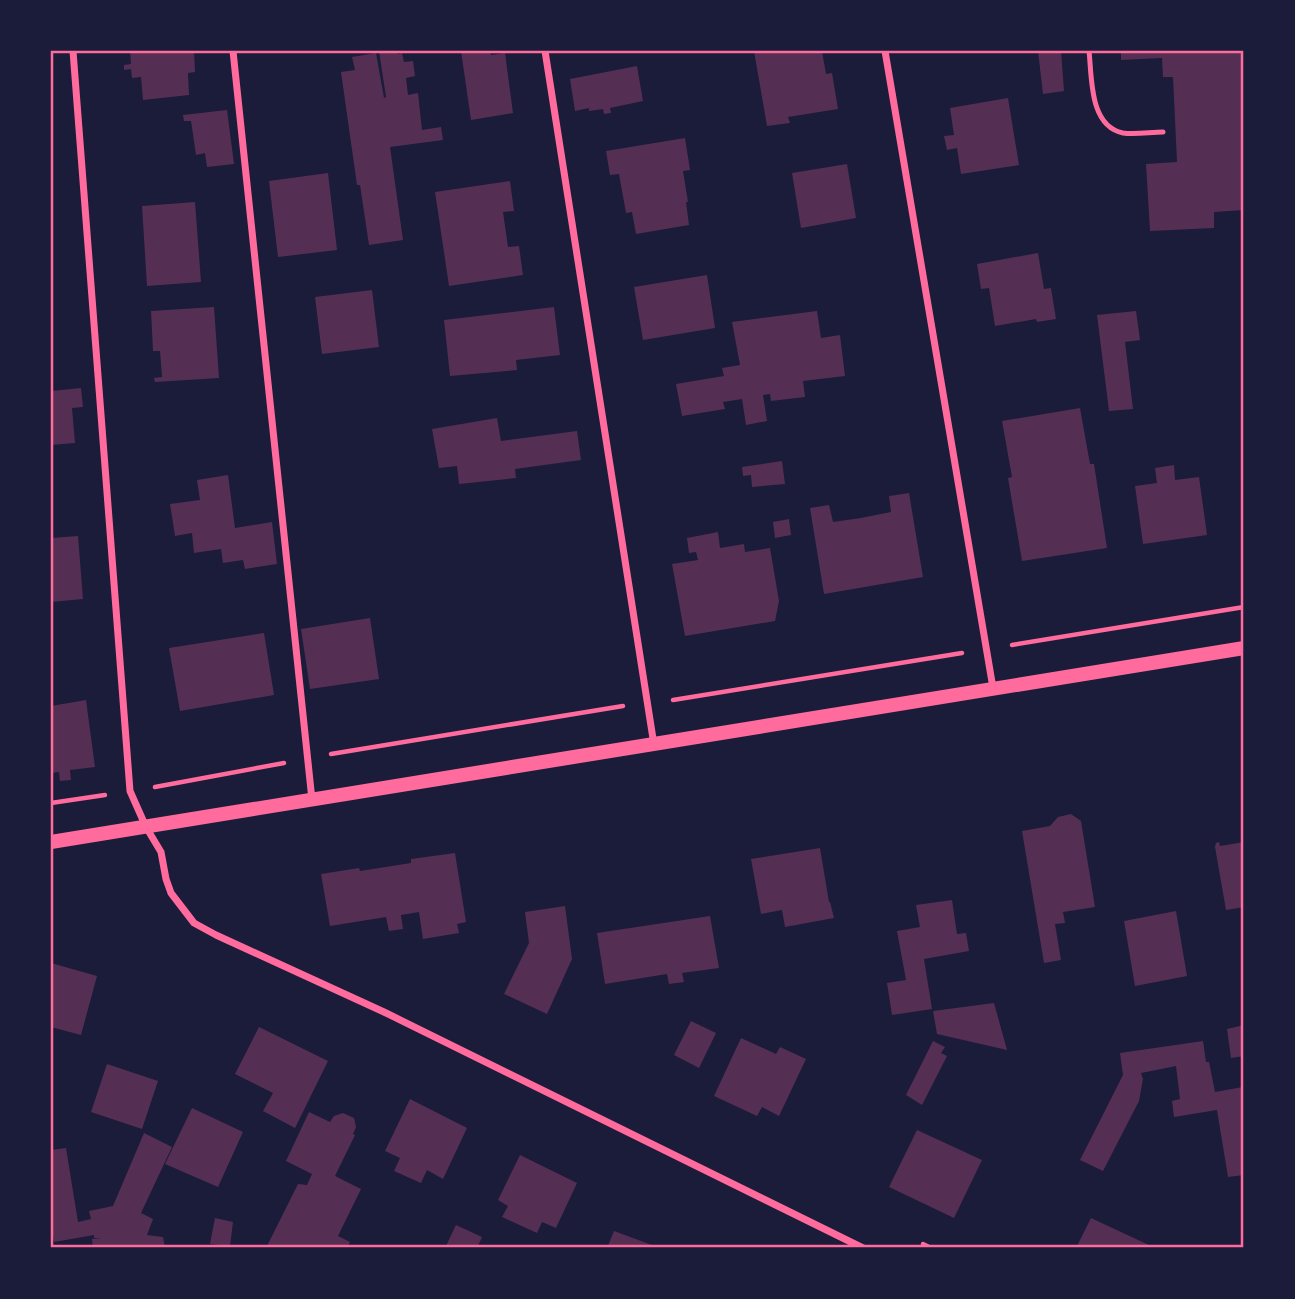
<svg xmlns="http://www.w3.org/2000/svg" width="1295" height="1299" font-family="Barlow,sans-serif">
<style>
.building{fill:#542f53}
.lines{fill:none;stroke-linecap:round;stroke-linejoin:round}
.path{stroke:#ff6b9d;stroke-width:4.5}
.service{stroke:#ff6b9d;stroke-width:5}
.minor{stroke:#ff6b9d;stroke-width:7}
.secondary{stroke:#ff6b9d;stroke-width:14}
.neatline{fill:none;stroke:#ff6b9d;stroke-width:2.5}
</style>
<rect width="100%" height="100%" fill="#1b1b3a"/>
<!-- building -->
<g class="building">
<polygon points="130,51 194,51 195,72 188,73 189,95 143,100 141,77 132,78 131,69 124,70 124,65 131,64"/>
<polygon points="379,51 397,51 398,54 402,53 404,62 413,61 415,76 406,78 408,95 418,93 422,130 441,127 443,140 390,147 403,240 369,245 360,185 357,185 341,72 355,70 352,57 376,53 384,98 386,97"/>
<polygon points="461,51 490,51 491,55 505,53 513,113 471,120"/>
<polygon points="754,51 822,51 826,74 832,73 838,109 788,117 790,123 767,126"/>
<polygon points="1038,51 1061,51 1064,91 1043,94"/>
<polygon points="1121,51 1244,51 1244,133 1242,133 1242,146 1244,145 1244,210 1214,212 1214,228 1150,231 1146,164 1177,162 1173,77 1163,77 1162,58 1121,60"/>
<polygon points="637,66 643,101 610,108 611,113 604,114 603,109 589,111 589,108 575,111 570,79"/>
<polygon points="1008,98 1019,165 961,174 957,148 947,150 944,136 954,135 950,108"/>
<polygon points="227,110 234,164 207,167 205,153 196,155 191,121 184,121 183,115"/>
<polygon points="685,138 690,170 683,171 688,202 686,202 689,225 636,234 632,212 626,213 619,174 610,175 606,151"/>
<polygon points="847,164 856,218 801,228 792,173"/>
<polygon points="328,173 337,250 278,257 269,181"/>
<polygon points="510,181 514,211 503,212 508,247 519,246 523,275 449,286 435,192"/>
<polygon points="195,202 201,282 147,286 142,206"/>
<polygon points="1038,253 1044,289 1051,288 1056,319 1037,322 1036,319 995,326 989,288 981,289 977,264"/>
<polygon points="707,275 715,328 643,340 634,287"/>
<polygon points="372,290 379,347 322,354 315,297"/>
<polygon points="214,307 219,378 155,382 154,378 162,377 160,351 153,351 151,311"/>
<polygon points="554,307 560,355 516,360 517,370 450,376 444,320"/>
<polygon points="817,311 821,338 840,335 845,376 803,381 805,397 771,401 770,394 763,395 767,421 746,425 742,399 723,402 725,409 682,416 676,384 724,376 722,368 740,365 732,322"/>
<polygon points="1136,311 1140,340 1125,342 1133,409 1109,411 1097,315"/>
<polygon points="81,388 83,407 72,408 75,443 51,445 51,391"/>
<polygon points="1080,408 1090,464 1094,464 1107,548 1022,561 1008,478 1012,477 1002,421"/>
<polygon points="497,418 501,441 577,431 581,460 515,469 516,478 459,484 457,466 439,468 432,429"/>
<polygon points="782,461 785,484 752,487 751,475 743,476 742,467"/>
<polygon points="1174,465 1175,480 1199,477 1207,535 1143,544 1135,486 1157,483 1155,468"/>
<polygon points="228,475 235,528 272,522 277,564 245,569 243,560 223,563 221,549 194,553 192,533 175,536 170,504 200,500 197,480"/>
<polygon points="909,493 923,577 824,594 810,508 829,505 833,522 861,518 891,512 889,496"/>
<polygon points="789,519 791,535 775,538 773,522"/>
<polygon points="718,532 720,548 744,544 745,552 770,548 779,601 775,621 685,636 672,564 698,560 696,552 689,553 687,538"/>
<polygon points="78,536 83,599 51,602 51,538"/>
<polygon points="370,618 379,679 310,689 301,629"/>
<polygon points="264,633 274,695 180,711 169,648"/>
<polygon points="86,700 95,767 70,770 71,780 60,781 59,772 51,773 51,706"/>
<polygon points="1071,814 1081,821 1095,907 1063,912 1065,923 1055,924 1061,960 1044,963 1022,831 1050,826 1058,817"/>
<polygon points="1219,842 1220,846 1244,842 1244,907 1226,910 1215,847 1216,843"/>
<polygon points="820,848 829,902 830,902 834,918 785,927 782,910 761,914 751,859"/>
<polygon points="455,853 466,922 457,924 459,933 423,939 419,912 401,915 403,929 389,931 386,917 330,926 321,874 359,868 360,871 411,863 411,859"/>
<polygon points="952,900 957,934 966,933 969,951 924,959 932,1009 892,1015 887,983 906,980 897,931 920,927 916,905"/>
<polygon points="565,906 572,959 547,1014 504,994 529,943 525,912"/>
<polygon points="1176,911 1187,976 1135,986 1124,921"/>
<polygon points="710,916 719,968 682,973 684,982 669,984 667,974 605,984 597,933"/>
<polygon points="51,963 97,976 81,1035 51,1027"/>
<polygon points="994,1003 1007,1050 937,1034 933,1011"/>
<polygon points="691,1021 716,1033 699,1068 674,1055"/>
<polygon points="1244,1025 1244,1056 1231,1058 1227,1029"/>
<polygon points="259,1027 328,1061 295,1128 263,1111 273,1093 235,1074"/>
<polygon points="741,1038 776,1054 780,1047 806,1059 779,1116 762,1107 757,1116 714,1096"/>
<polygon points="933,1041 945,1047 941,1053 947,1056 922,1105 906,1095"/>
<polygon points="1203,1041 1206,1062 1209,1062 1215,1092 1243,1087 1244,1175 1228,1177 1217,1110 1174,1117 1172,1101 1180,1099 1176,1066 1141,1073 1143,1079 1139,1101 1103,1171 1080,1160 1123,1075 1120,1053"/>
<polygon points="107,1064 158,1081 142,1129 91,1112"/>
<polygon points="410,1099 467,1128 443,1179 427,1170 421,1183 394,1171 400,1158 385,1151"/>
<polygon points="192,1108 243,1132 218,1187 165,1164"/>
<polygon points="309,1112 330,1122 334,1116 343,1113 354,1118 356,1127 353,1134 355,1135 335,1176 361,1189 338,1236 350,1242 347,1248 266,1248 298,1184 307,1185 312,1174 286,1161"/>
<polygon points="917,1130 982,1160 954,1218 889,1187"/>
<polygon points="144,1133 172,1147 141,1213 153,1219 147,1235 163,1237 165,1248 93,1248 92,1239 102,1238 94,1238 94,1235 54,1242 51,1222 51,1150 66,1148 78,1222 91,1219 89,1211 113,1206"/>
<polygon points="520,1155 577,1183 556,1228 542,1222 537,1233 502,1217 508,1206 498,1200"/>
<polygon points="215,1218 233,1222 230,1246 210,1244"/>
<polygon points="1091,1218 1151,1246 1150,1248 1076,1248"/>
<polygon points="456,1225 482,1237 477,1248 445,1248"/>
<polygon points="614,1231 652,1245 651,1248 607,1248"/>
</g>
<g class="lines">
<!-- path -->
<g class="path">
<polyline points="1012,645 1244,607"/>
<polyline points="673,700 962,653"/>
<polyline points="331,754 623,706"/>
<polyline points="155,787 284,763"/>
<polyline points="51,803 105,795"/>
<polyline points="923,1244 931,1248"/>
</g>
<!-- service -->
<path class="service" d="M1089,51C1092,77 1089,126 1123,133C1135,135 1151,132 1163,132"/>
<!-- minor -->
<g class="minor">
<polyline points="73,51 130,791 146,827 161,852 166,879 171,893 194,923 216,935 384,1012 863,1248"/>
<polyline points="233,51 312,800"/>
<polyline points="545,51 654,745"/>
<polyline points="885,51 993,688"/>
</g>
<!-- secondary -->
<polyline class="secondary" points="51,842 1244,648"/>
</g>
<!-- border -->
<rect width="1295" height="1299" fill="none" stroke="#1b1b3a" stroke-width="105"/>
<rect x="52" y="52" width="1190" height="1194" class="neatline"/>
</svg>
